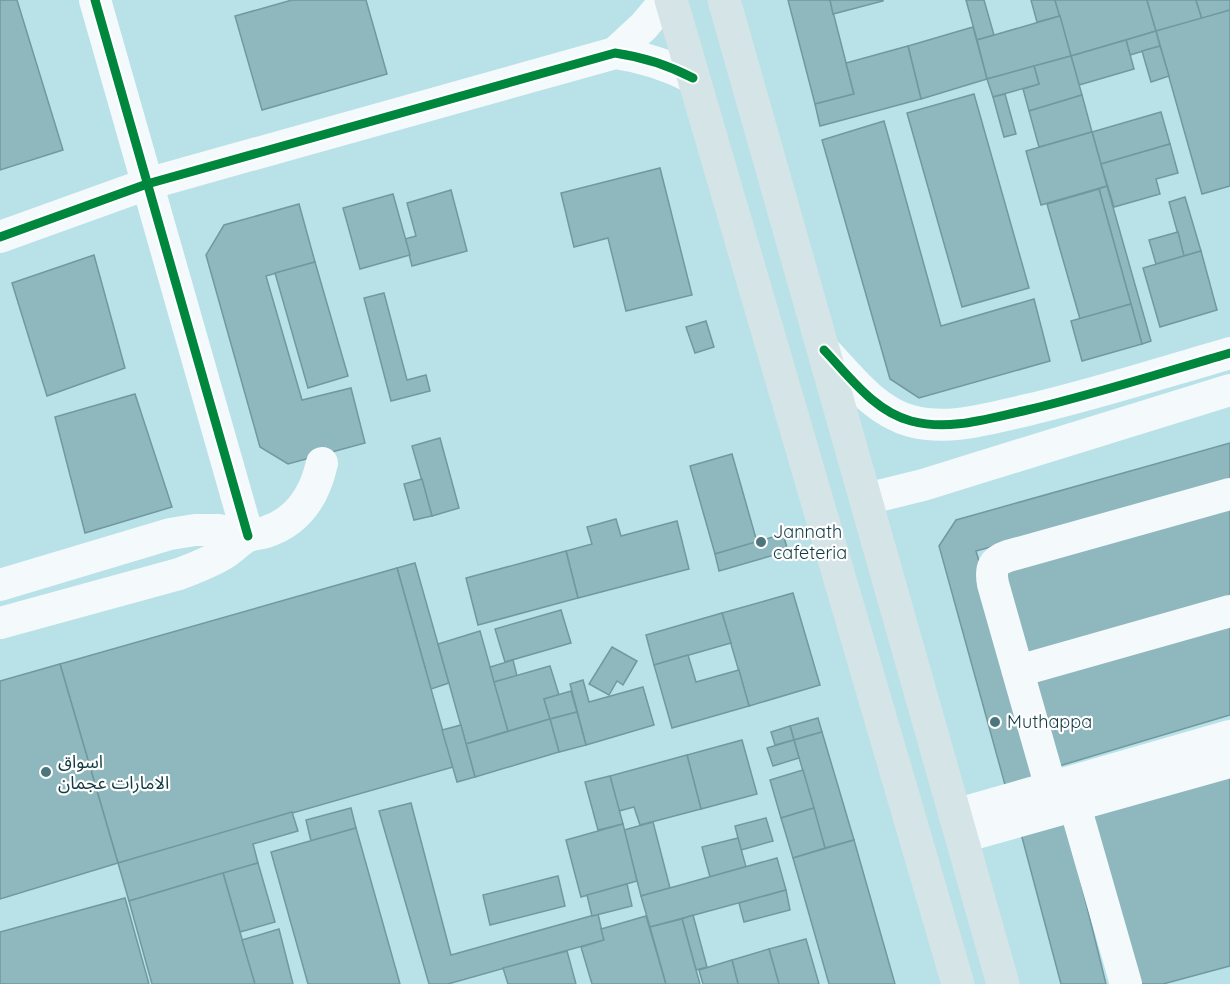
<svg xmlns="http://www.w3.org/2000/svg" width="1230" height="984" font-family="Quicksand,'Noto Sans Arabic',sans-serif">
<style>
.building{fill:#8eb7be;stroke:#70999f;stroke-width:1.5}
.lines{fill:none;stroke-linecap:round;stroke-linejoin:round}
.minor{stroke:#f4fafc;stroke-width:32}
.major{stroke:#d5e4e6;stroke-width:33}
.cycleway-casing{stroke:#fff;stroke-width:13}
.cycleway{stroke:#00873e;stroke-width:9}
.poi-dot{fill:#4c757c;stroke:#fff;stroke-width:2}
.labels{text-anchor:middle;stroke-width:4.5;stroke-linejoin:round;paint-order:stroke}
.poi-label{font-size:18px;fill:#123b42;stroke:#fff;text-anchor:start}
</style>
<rect width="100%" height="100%" fill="#b9e1e8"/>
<!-- building -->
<g class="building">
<polygon points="0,0 17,0 63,150 0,170"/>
<polygon points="292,0 366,0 387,74 262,110 235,16"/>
<polygon points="788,0 830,0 854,94 815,104"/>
<polygon points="830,0 883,0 883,1 833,14"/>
<polygon points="966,0 984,0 994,35 977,40"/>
<polygon points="1031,0 1055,0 1060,16 1037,22"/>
<polygon points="1055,0 1147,0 1156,31 1071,56"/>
<polygon points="1147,0 1196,0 1202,19 1156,31"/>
<polygon points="1196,0 1230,0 1230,10 1202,19"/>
<polygon points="1230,10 1230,186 1202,194 1156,31"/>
<polygon points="1060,16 1071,56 987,79 977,40"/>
<polygon points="973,27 987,79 921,99 908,46"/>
<polygon points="1156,31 1160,46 1130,55 1126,40"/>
<polygon points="1126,40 1134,69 1079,85 1071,56"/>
<polygon points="908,46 921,99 820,126 815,104 854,94 846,63"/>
<polygon points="1160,46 1169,76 1151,82 1142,51"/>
<polygon points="1071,56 1082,95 1029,111 1023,89 1039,84 1034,66"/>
<polygon points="1034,66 1039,84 993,97 987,79"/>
<polygon points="974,94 1029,288 962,307 907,113"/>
<polygon points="1005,94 1016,134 1004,137 993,97"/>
<polygon points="1082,95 1092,132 1039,147 1029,111"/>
<polygon points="1161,112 1170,144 1101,164 1092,132"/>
<polygon points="884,121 941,326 1034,299 1050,361 919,398 890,379 822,140"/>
<polygon points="1092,132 1107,186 1041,205 1026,151"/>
<polygon points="1170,144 1178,173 1156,179 1160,194 1114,207 1101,164"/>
<polygon points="660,168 692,295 626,311 608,238 574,247 561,193"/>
<polygon points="1107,186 1151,341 1142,344 1099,189"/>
<polygon points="1099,189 1131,304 1080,319 1047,204"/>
<polygon points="451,190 467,251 412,266 405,239 416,236 407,203"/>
<polygon points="393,194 410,255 360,269 343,208"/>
<polygon points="1185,197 1201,251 1184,256 1169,202"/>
<polygon points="299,204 315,262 266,276 302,400 351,388 365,443 288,464 260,447 206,255 224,225"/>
<polygon points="1178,232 1184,256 1156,264 1149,240"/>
<polygon points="1201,251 1217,310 1160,327 1143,268"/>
<polygon points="94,255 125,368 47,396 12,283"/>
<polygon points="315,262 348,376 308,388 275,273"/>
<polygon points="384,293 407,380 426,375 430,391 391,401 364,298"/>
<polygon points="1131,304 1142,344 1082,361 1071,321"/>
<polygon points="706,321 714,347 695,353 686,327"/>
<polygon points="135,394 172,507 85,533 55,417"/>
<polygon points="440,438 459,508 432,516 412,446"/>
<polygon points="1230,443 1230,482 976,551 1045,781 1007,792 939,546 956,520"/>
<polygon points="732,454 757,542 715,554 690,466"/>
<polygon points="422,479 432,516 414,520 404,484"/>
<polygon points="1230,501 1230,599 1023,660 997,568"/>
<polygon points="616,519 621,536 677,521 689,569 578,598 566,551 592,544 587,527"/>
<polygon points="783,534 788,551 719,571 715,554"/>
<polygon points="566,551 578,598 478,625 466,578"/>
<polygon points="415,563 449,683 431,689 397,568"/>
<polygon points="397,568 453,767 118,863 60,664"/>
<polygon points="793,593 820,685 749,706 722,613"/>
<polygon points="561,610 571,643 505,662 495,629"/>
<polygon points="722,613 731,643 654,665 646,635"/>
<polygon points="1230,617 1230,715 1049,769 1023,677"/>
<polygon points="480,631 508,731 466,744 438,644"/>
<polygon points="612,647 637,661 623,685 617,681 609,695 589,684"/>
<polygon points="688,655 696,682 739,670 749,706 672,728 654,665"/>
<polygon points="513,660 517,676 494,682 490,667"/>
<polygon points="60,664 118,863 0,899 0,681"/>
<polygon points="550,666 559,695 544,699 550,719 508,731 494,682"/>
<polygon points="583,680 589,702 643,687 654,725 586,745 570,684"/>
<polygon points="571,691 577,712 550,719 544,699"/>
<polygon points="577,712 586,745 559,752 550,719"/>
<polygon points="818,718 822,732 794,740 790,726"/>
<polygon points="550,719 559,752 475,777 466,744"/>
<polygon points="461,725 475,777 457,782 442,730"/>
<polygon points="790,726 794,740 775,745 771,732"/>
<polygon points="822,732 854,840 825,848 794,740"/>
<polygon points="742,740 757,794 701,809 687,755"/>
<polygon points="794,740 799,758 773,766 767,748"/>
<polygon points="687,755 701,809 640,825 634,807 619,811 610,776"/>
<polygon points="803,770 814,808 781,818 770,780"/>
<polygon points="610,776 623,824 598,830 585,782"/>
<polygon points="1230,776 1230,966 1163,984 1138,984 1093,814"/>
<polygon points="411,803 451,955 598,914 604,940 448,984 429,984 379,811"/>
<polygon points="351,808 356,828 311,841 306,820"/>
<polygon points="814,808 825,848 793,858 781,818"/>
<polygon points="292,812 298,831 253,844 258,863 129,901 118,863"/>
<polygon points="1064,814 1106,984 1061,984 1019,826"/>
<polygon points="766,818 773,841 741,850 735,826"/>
<polygon points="653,822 670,888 641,896 624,830"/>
<polygon points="623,824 637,881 581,897 566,840"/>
<polygon points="356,828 400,984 308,984 271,852"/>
<polygon points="738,838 746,867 710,877 702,847"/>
<polygon points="854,840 895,984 829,984 793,858"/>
<polygon points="777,858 786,890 650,927 641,896"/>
<polygon points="258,863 275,922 240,932 223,873"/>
<polygon points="223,873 255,984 152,984 129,901"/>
<polygon points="558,876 565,906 490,925 483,895"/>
<polygon points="627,884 632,906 592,916 587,895"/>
<polygon points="786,890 790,910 744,922 739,903"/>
<polygon points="125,898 149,984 0,984 0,932"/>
<polygon points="693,915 707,967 696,970 682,919"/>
<polygon points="646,916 666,984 592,984 581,947 604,940 601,929"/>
<polygon points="682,919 696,970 700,984 666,984 650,927"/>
<polygon points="279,929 293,984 255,984 242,940"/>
<polygon points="806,939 819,984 779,984 769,949"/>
<polygon points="769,949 779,984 738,984 732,960"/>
<polygon points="567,951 576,984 508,984 503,968"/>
<polygon points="732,960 738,984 703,984 699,970"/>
</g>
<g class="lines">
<!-- minor -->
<g class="minor">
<polyline points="95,0 248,536"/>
<polyline points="615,53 644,26 666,0"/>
<path d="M0,237L147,184L615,53C643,57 668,65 693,78"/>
<path d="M824,350C850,377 874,411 911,421C949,431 986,419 1023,411C1093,395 1161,373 1230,353"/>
<polyline points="866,499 923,485 1230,390"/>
<polyline points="0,585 170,534 195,530 218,530 248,536"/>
<path d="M0,623L179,574C195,568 211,562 225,553C233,548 240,540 248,536C253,534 260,534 266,532C299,521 315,495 322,463"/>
<polyline points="1018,671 1230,611"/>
<path d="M1051,788L993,584C990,568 993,561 1008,556L1230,494"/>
<polyline points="1075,806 1126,984"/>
<polyline points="955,815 1230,736"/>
<polyline points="962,837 1230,762"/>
</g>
<!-- major -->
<g class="major">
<polyline points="671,0 958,984"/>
<polyline points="724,0 1003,984"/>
</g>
<defs>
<g id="cycleway">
<polyline points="95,0 248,536"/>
<path d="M0,237L147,184L615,53C643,57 668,65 693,78"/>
<path d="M824,350C850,377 874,411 911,421C949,431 986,419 1023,411C1093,395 1161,373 1230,353"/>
</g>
</defs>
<!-- cycleway casing -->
<use href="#cycleway" class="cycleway-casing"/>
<!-- cycleway -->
<use href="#cycleway" class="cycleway"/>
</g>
<!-- markers -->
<g class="poi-dot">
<circle cx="761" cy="542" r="6"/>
<circle cx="995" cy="722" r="6"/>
<circle cx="46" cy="772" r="6"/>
</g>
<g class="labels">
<!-- poi labels -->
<g class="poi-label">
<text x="773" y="538">Jannath<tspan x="773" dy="21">cafeteria</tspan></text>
<text x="1007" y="728">Muthappa</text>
<text x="58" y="768">اسواق<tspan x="58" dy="21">الامارات عجمان</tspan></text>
</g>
</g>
</svg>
